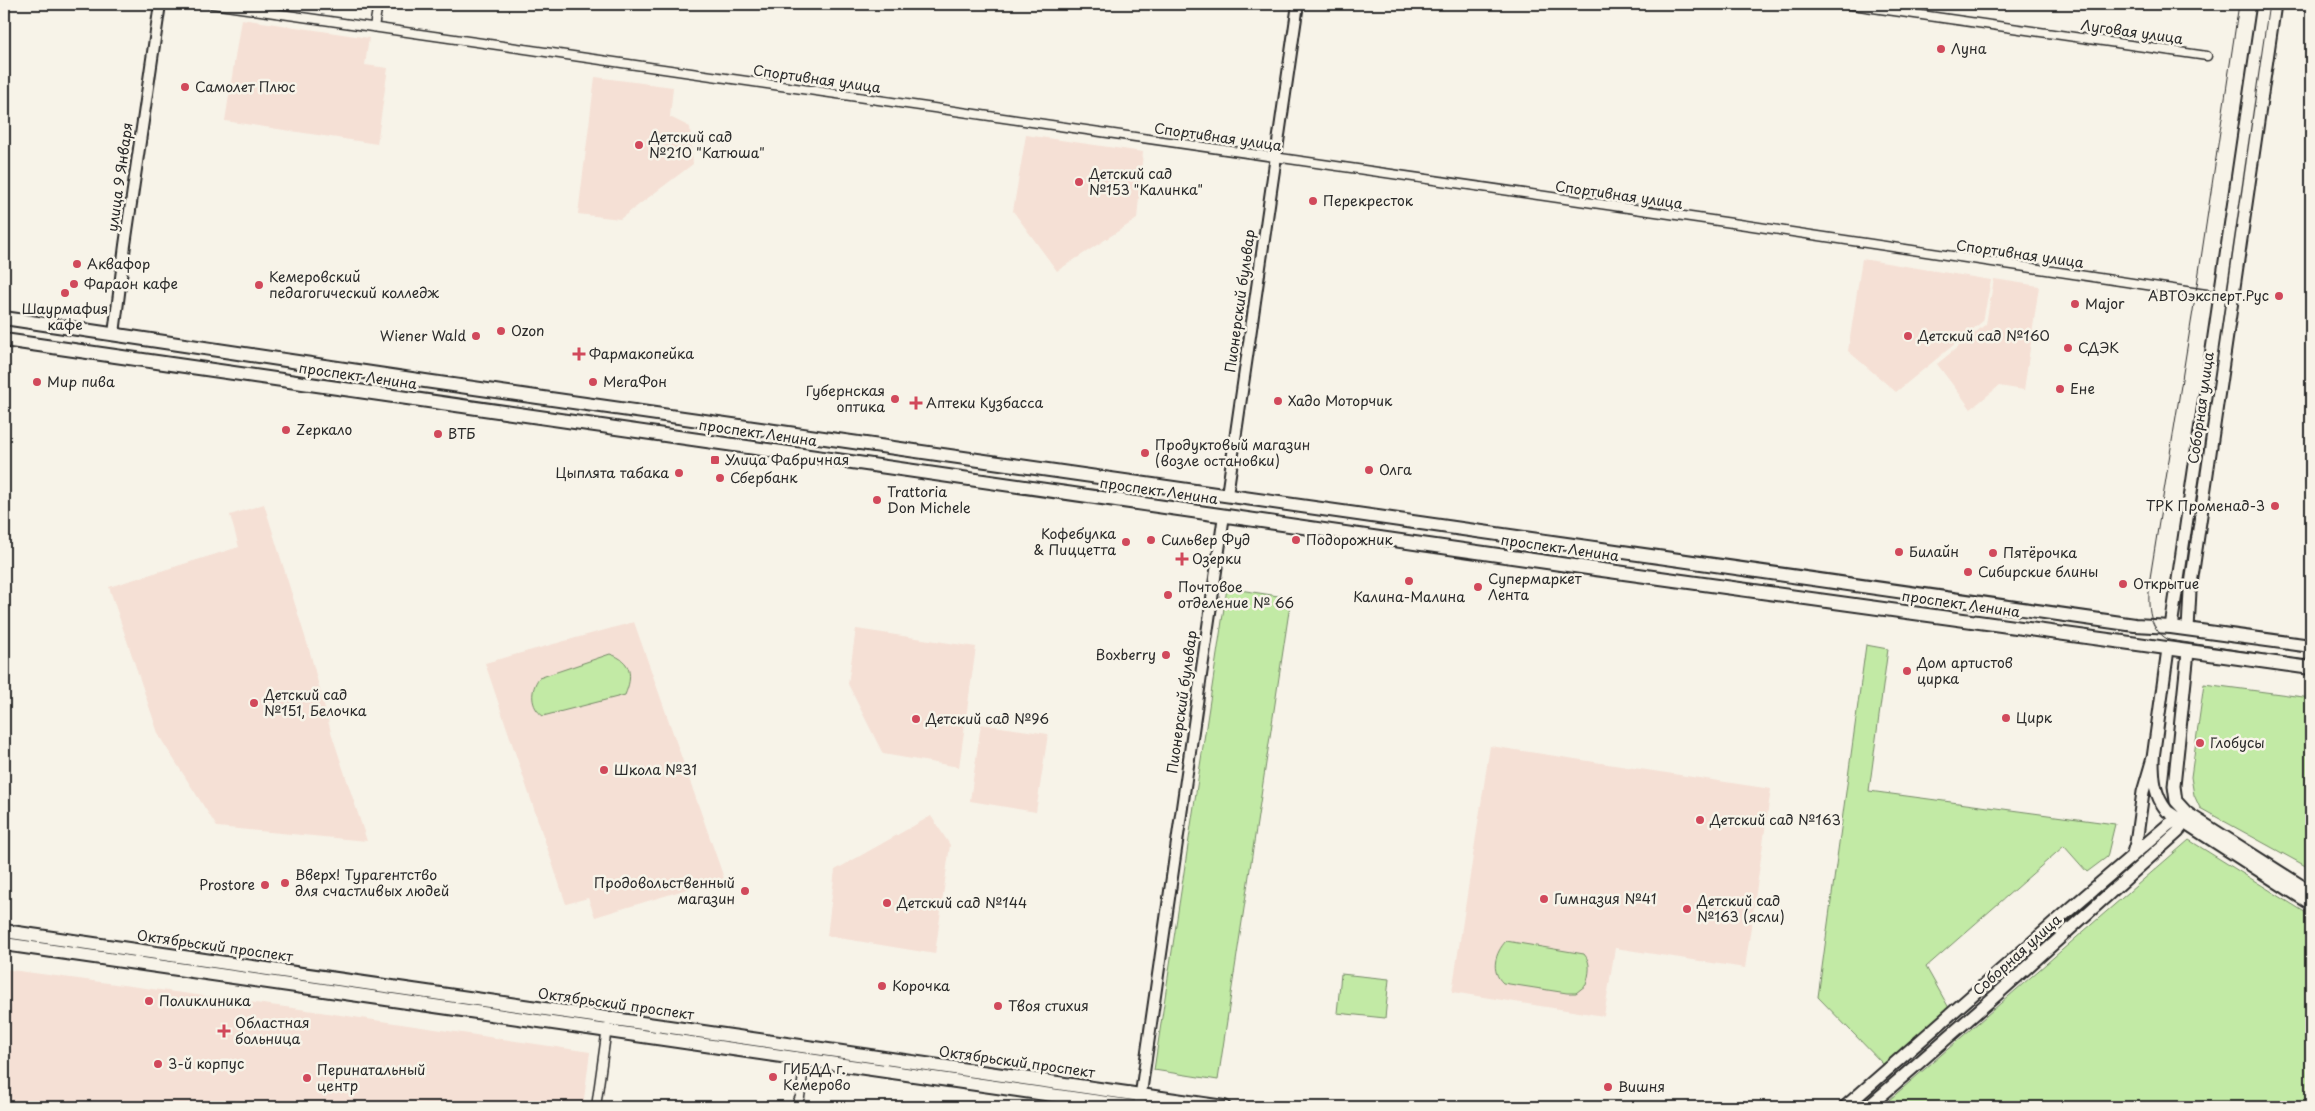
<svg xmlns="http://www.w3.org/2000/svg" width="2315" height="1111" font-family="'Playpen Sans',sans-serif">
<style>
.built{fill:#f5e0d5}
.green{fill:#c2eaa5;stroke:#768a68}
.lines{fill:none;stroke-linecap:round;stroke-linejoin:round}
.minor-casing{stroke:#2b2b2b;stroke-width:11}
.tertiary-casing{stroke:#2b2b2b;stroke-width:14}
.secondary-casing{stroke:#2b2b2b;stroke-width:15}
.primary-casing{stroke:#2b2b2b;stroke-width:16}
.minor{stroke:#f7f3e8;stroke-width:8}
.tertiary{stroke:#f7f3e8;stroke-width:10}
.secondary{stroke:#f7f3e8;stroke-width:11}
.primary{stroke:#f7f3e8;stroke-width:12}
.tram{stroke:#2b2b2b;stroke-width:1}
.poi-dot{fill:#d1495b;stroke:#f7f3e8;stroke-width:2}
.labels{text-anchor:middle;stroke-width:5;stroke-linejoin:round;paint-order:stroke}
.street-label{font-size:14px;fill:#2b2b2b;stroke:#f7f3e8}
.poi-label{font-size:14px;fill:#2b2b2b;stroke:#f7f3e8;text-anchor:start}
</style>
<rect width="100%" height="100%" fill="#f7f3e8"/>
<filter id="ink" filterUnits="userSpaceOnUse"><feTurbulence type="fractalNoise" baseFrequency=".02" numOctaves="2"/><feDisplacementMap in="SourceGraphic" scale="10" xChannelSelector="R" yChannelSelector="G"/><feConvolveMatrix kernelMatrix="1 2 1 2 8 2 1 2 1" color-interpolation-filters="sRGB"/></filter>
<g filter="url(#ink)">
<!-- built -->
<g class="built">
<polygon points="241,19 369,38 365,65 388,68 377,144 225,121"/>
<polygon points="595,77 673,87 670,117 690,127 693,164 620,219 578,214"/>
<polygon points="1026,135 1143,152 1137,219 1057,271 1013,211"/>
<polygon points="1862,259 1991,280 1983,321 1896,392 1848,351"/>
<polygon points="1994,279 2039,286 2024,390 1999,386 1971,409 1937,364 1986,324"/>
<polygon points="264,504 311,656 331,732 367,841 217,827 159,736 109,587 239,547 230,515"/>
<polygon points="634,622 724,878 595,917 588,898 566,904 485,663"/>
<polygon points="856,629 976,647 959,767 883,754 848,684"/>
<polygon points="981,724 1048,734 1036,812 970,801"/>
<polygon points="1490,746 1771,789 1745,968 1615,948 1604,1016 1452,992"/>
<polygon points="931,816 950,845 935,954 827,936 835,870"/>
<polygon points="4,969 300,1009 590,1052 583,1107 4,1107"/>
</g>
<!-- green -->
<g class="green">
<polygon points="1227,588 1291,598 1218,1080 1154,1070"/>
<polygon points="1866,645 1888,649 1869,791 2115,824 2107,857 2087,872 2064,846 1926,967 1949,1008 1885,1066 1818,997"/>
<path d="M610,654C632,661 633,676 625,695L543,716C530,707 530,690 539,678Z"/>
<polygon points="2204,684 2311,698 2311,869 2200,808 2194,795 2191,777"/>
<polygon points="2189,840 2311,916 2311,1107 1881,1107"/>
<path d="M1506,941L1584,954C1592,963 1589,974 1586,985L1576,993H1567L1503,983C1490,971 1495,953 1506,941Z"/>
<polygon points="1341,974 1389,979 1385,1018 1337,1013"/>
</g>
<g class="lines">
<defs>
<g id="minor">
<polyline points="212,4 1739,224 2233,298"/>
<polyline points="1845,4 2207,56"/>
<polyline points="374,27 378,4"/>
<polyline points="596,1107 607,1028"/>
<polyline points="795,1107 800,1097 805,1060"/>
</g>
<g id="tertiary">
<polyline points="114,334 125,245 160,4"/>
<polyline points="1227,495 1298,4"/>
<polyline points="1139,1107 1224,515"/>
</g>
<g id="secondary">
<polyline points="2171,627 2263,4"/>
<polyline points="2188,629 2190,591 2275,4"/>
<polyline points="2188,652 2174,786 2176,801 2187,813 2311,892"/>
<path d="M2153,758C2153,778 2154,795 2167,811L2311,904"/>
<polyline points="2132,856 2136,843 2143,792 2153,758 2168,649"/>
<polyline points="1845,1107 2076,904 2168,825 2187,813"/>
<polyline points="1868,1107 1993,998 2178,832 2187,813"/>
</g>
<g id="primary">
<polyline points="4,318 425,381 2135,625 2171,627 2311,646"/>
<polyline points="4,340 1595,569 2311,668"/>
<polyline points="4,931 1224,1107"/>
<polyline points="4,944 1135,1107"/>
</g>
</defs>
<!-- minor casing -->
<use href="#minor" class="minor-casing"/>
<!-- tertiary casing -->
<use href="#tertiary" class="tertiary-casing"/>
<!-- secondary casing -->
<use href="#secondary" class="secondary-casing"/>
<!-- primary casing -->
<use href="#primary" class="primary-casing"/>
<!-- minor -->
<use href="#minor" class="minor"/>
<!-- tertiary -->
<use href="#tertiary" class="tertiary"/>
<!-- secondary -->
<use href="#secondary" class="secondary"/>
<!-- primary -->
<use href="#primary" class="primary"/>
<!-- tram -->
<path class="tram" d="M2239,4L2196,292L2150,578C2148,602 2146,628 2169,640L2311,661"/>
</g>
</g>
<!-- markers -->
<g class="poi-dot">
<circle cx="1941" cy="49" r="5"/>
<circle cx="185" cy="87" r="5"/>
<circle cx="639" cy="145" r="5"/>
<circle cx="1079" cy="182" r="5"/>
<circle cx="1313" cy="201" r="5"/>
<circle cx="77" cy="264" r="5"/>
<circle cx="74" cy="284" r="5"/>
<circle cx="259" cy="285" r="5"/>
<circle cx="65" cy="293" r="5"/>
<circle cx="2279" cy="296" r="5"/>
<circle cx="2075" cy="304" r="5"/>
<circle cx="501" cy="331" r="5"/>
<circle cx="476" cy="336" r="5"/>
<circle cx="1908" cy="336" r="5"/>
<circle cx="2068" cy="348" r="5"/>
<path d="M576.5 346.5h5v5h5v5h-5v5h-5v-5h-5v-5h5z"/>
<circle cx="37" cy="382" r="5"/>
<circle cx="593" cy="382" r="5"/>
<circle cx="2060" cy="389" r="5"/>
<circle cx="895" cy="399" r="5"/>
<circle cx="1278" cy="401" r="5"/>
<path d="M913.5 395.5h5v5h5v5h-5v5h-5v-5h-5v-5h5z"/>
<circle cx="286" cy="430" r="5"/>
<circle cx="438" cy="434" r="5"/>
<circle cx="1145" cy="453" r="5"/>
<rect x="710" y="455" width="10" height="10" rx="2.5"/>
<circle cx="1369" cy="470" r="5"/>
<circle cx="679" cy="473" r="5"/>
<circle cx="720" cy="478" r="5"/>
<circle cx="877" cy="500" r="5"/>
<circle cx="2275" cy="506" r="5"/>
<circle cx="1151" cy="540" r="5"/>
<circle cx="1296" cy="540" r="5"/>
<circle cx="1126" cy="542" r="5"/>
<circle cx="1899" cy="552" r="5"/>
<circle cx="1993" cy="553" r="5"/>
<path d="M1179.5 551.5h5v5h5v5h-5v5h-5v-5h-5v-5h5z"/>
<circle cx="1968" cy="572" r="5"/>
<circle cx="1409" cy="581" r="5"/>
<circle cx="2123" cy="584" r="5"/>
<circle cx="1478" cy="587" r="5"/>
<circle cx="1168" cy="595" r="5"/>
<circle cx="1166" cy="655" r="5"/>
<circle cx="1907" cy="671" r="5"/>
<circle cx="254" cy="703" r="5"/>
<circle cx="2006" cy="718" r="5"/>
<circle cx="916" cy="719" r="5"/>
<circle cx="2200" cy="743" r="5"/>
<circle cx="604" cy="770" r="5"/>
<circle cx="1700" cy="820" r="5"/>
<circle cx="285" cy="883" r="5"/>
<circle cx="265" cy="885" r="5"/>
<circle cx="745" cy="891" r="5"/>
<circle cx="1544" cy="899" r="5"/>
<circle cx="887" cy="903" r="5"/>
<circle cx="1687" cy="909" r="5"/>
<circle cx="882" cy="986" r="5"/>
<circle cx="149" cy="1001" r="5"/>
<circle cx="998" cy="1006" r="5"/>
<path d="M221.5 1023.5h5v5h5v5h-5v5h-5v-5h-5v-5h5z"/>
<circle cx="158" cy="1064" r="5"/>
<circle cx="773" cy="1077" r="5"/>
<circle cx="307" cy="1078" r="5"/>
<circle cx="1608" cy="1087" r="5"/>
</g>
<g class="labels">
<!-- street labels -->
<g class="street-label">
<text transform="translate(2132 32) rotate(8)" y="5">Луговая улица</text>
<text transform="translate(817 79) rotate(8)" y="5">Спортивная улица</text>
<text transform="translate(1218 137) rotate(8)" y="5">Спортивная улица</text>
<text transform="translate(120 177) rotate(-82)" y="5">улица 9 Января</text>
<text transform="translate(1619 195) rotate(8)" y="5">Спортивная улица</text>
<text transform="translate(2020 254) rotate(8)" y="5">Спортивная улица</text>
<text transform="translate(1240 301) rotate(-82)" y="5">Пионерский бульвар</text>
<text transform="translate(358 376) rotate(8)" y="5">проспект Ленина</text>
<text transform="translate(2201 408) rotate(-82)" y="5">Соборная улица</text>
<text transform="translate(758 433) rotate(8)" y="5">проспект Ленина</text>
<text transform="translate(1159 491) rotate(8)" y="5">проспект Ленина</text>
<text transform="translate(1560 548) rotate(8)" y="5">проспект Ленина</text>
<text transform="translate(1961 604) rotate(8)" y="5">проспект Ленина</text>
<text transform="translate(1182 702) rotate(-82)" y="5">Пионерский бульвар</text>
<text transform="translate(215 946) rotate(8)" y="5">Октябрьский проспект</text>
<text transform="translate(2017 955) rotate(-42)" y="5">Соборная улица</text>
<text transform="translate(616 1004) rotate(8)" y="5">Октябрьский проспект</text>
<text transform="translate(1017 1062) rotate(8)" y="5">Октябрьский проспект</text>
</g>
<!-- poi labels -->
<g class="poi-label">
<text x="1951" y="54">Луна</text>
<text x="195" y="92">Самолет Плюс</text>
<text x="649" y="142">Детский сад<tspan x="649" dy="16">№210 "Катюша"</tspan></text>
<text x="1089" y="179">Детский сад<tspan x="1089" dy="16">№153 "Калинка"</tspan></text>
<text x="1323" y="206">Перекресток</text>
<text x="87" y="269">Аквафор</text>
<text x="269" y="282">Кемеровский<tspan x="269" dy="16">педагогический колледж</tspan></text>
<text x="84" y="289">Фараон кафе</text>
<text x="2269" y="301" text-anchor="end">АВТОэксперт.Рус</text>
<text x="2085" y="309">Major</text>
<text x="65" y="314" text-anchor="middle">Шаурмафия<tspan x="65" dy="16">кафе</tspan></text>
<text x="511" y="336">Ozon</text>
<text x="466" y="341" text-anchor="end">Wiener Wald</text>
<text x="1918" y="341">Детский сад №160</text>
<text x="2078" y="353">СДЭК</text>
<text x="589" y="359">Фармакопейка</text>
<text x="47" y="387">Мир пива</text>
<text x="603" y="387">МегаФон</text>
<text x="2070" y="394">Ене</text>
<text x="885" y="396" text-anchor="end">Губернская<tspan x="885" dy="16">оптика</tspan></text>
<text x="1288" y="406">Хадо Моторчик</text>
<text x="926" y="408">Аптеки Кузбасса</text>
<text x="296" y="435">Zеркало</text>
<text x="448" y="439">ВТБ</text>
<text x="1155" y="450">Продуктовый магазин<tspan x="1155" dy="16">(возле остановки)</tspan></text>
<text x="725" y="465">Улица Фабричная</text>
<text x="1379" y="475">Олга</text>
<text x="669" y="478" text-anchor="end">Цыплята табака</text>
<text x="730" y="483">Сбербанк</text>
<text x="887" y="497">Trattoria<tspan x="887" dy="16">Don Michele</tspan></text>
<text x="2265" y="511" text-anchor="end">ТРК Променад-3</text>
<text x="1116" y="539" text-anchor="end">Кофебулка<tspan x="1116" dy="16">&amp; Пиццетта</tspan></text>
<text x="1161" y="545">Сильвер Фуд</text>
<text x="1306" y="545">Подорожник</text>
<text x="1909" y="557">Билайн</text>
<text x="2003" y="558">Пятёрочка</text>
<text x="1192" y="564">Озерки</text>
<text x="1978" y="577">Сибирские блины</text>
<text x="1488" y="584">Супермаркет<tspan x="1488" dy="16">Лента</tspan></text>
<text x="2133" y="589">Открытие</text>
<text x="1178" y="592">Почтовое<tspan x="1178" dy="16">отделение № 66</tspan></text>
<text x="1409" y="602" text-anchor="middle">Калина-Малина</text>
<text x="1156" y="660" text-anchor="end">Boxberry</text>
<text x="1917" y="668">Дом артистов<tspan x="1917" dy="16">цирка</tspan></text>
<text x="264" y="700">Детский сад<tspan x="264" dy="16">№151, Белочка</tspan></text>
<text x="2016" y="723">Цирк</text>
<text x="926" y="724">Детский сад №96</text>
<text x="2210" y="748">Глобусы</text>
<text x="614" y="775">Школа №31</text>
<text x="1710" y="825">Детский сад №163</text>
<text x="295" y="880">Вверх! Турагентство<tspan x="295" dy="16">для счастливых людей</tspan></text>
<text x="735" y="888" text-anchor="end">Продовольственный<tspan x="735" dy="16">магазин</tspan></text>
<text x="255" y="890" text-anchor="end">Prostore</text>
<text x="1554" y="904">Гимназия №41</text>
<text x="1697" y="906">Детский сад<tspan x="1697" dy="16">№163 (ясли)</tspan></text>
<text x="897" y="908">Детский сад №144</text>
<text x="892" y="991">Корочка</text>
<text x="159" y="1006">Поликлиника</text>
<text x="1008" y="1011">Твоя стихия</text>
<text x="235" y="1028">Областная<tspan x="235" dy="16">больница</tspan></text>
<text x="168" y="1069">3-й корпус</text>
<text x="783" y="1074">ГИБДД г.<tspan x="783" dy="16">Кемерово</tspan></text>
<text x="317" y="1075">Перинатальный<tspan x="317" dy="16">центр</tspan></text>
<text x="1618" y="1092">Вишня</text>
</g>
</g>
<!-- margin -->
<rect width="2315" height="1111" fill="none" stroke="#f7f3e8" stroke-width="20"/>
<rect x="10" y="10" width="2295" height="1091" fill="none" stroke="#2b2b2b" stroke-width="2" filter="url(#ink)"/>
</svg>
